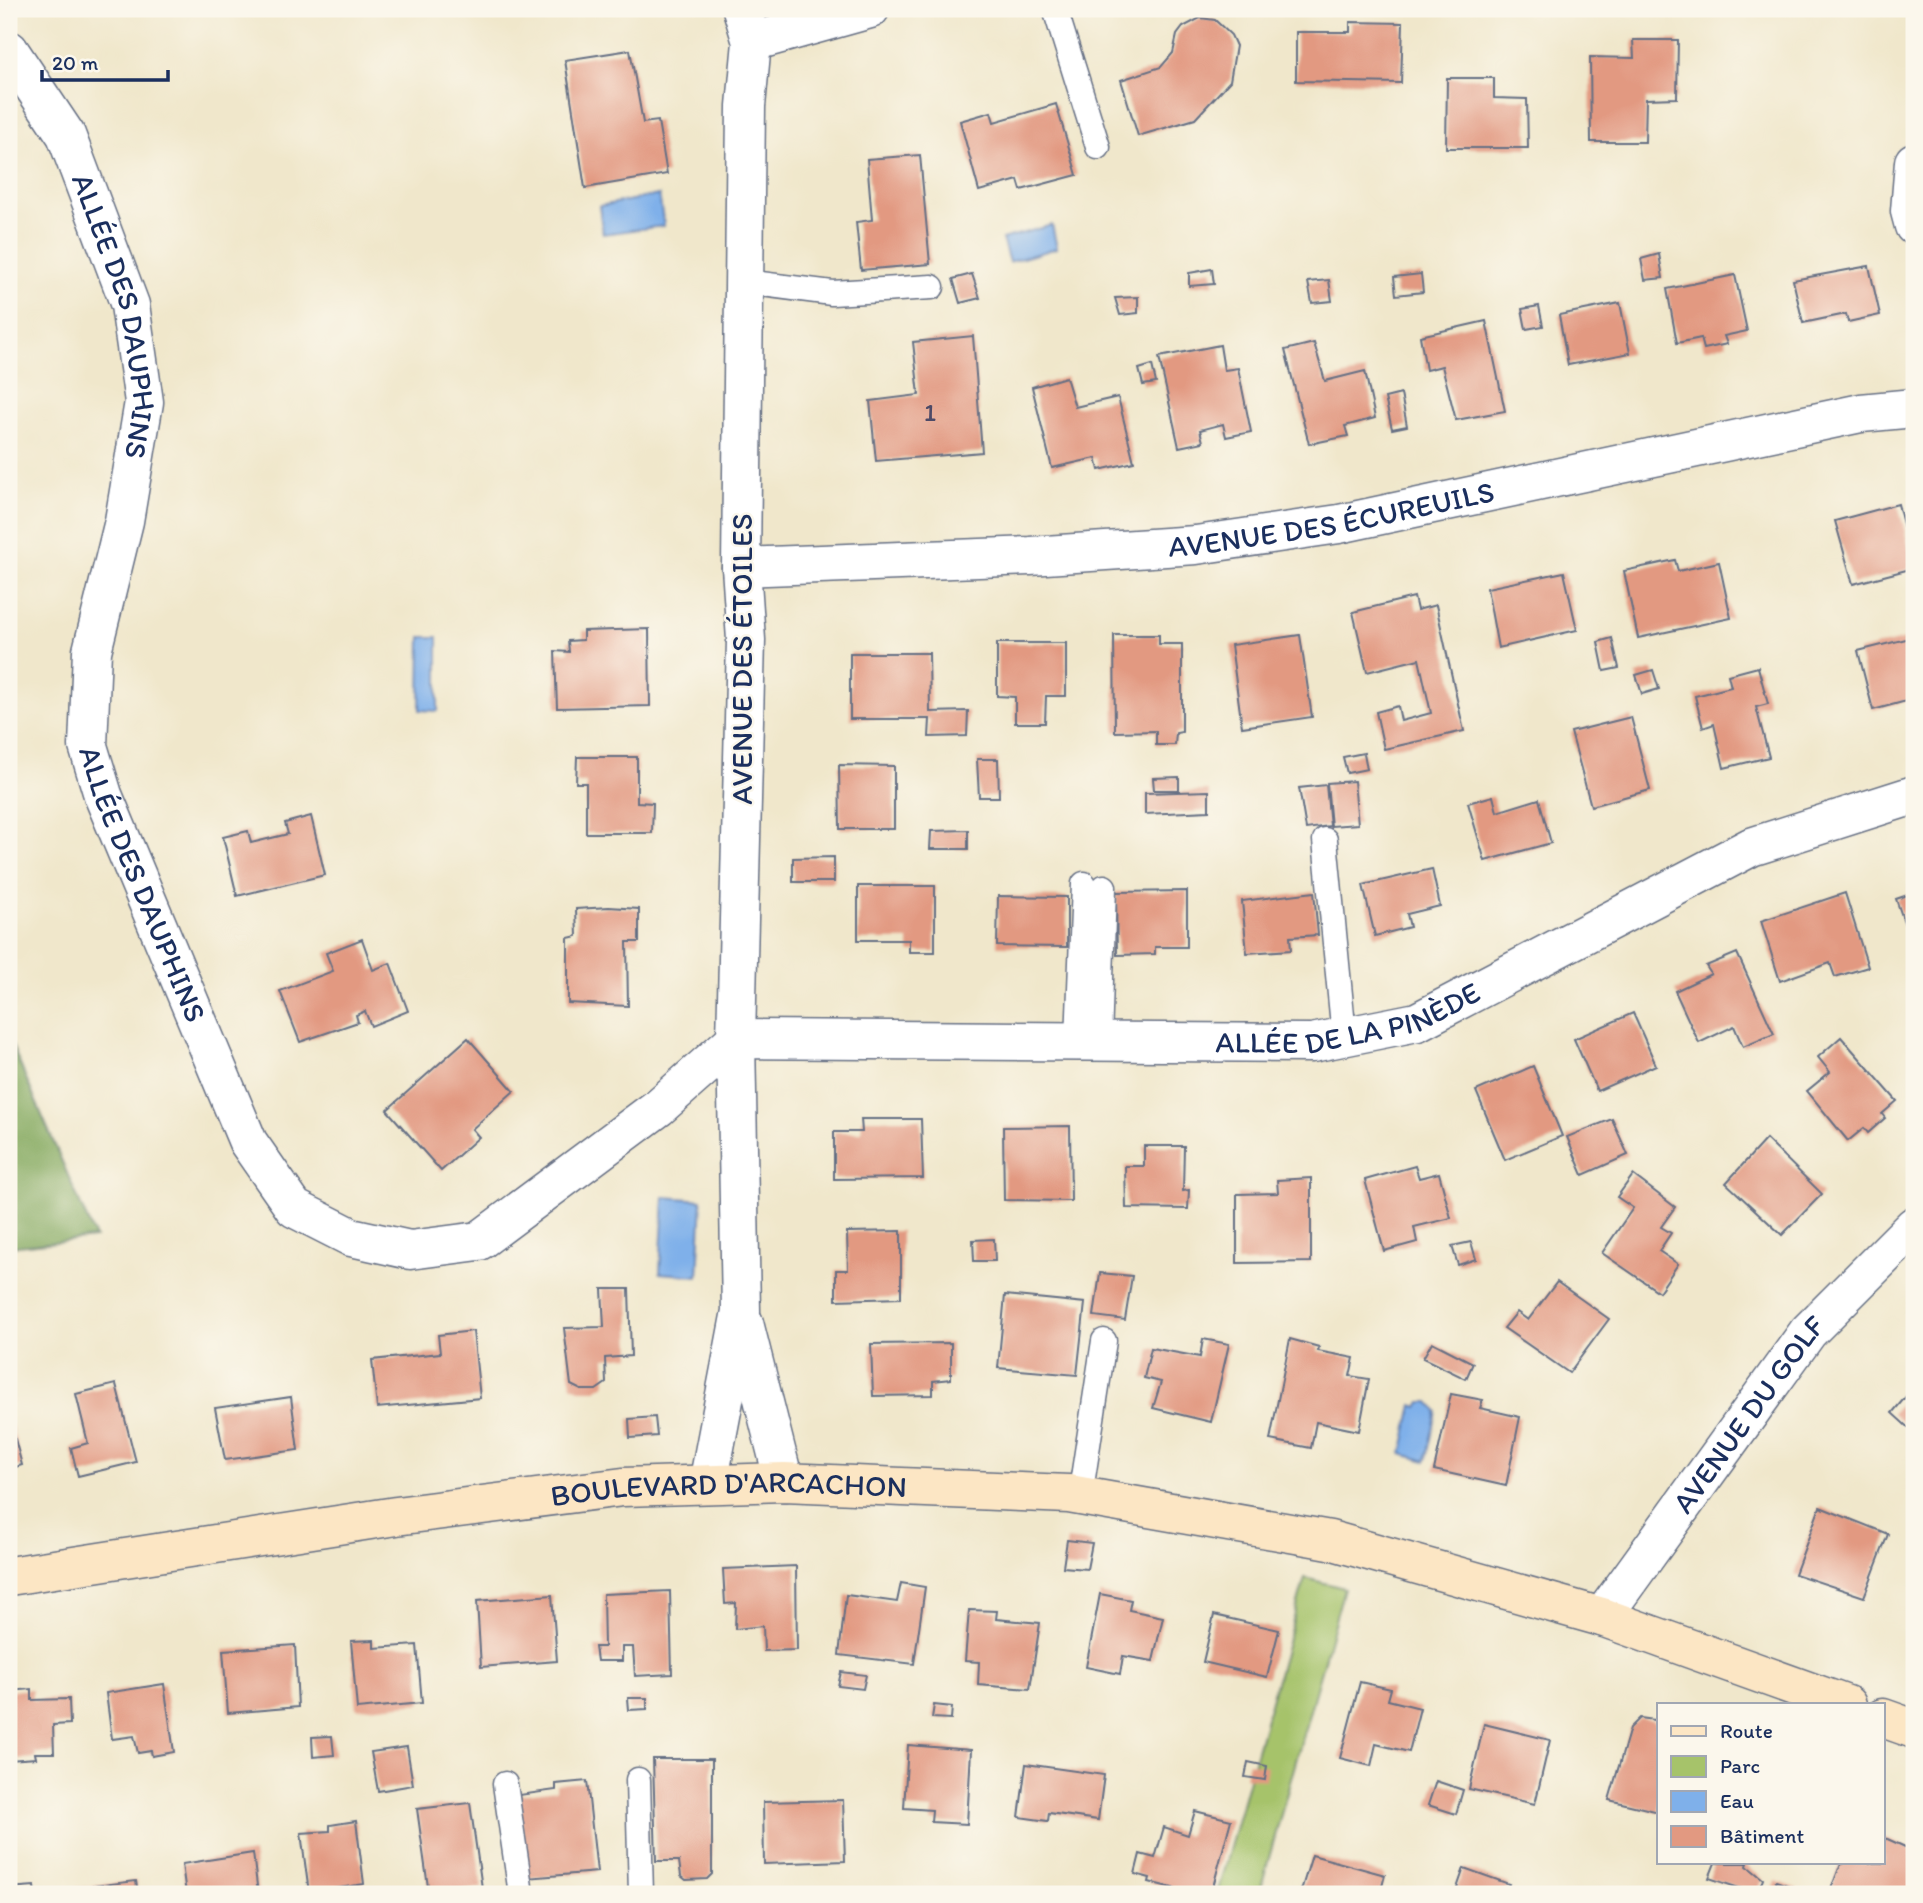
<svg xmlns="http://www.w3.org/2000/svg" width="1923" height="1903" font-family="Itim,sans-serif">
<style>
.green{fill:#a6c36a;stroke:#607964;stroke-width:2}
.forest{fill:#84a95e;stroke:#506c5e;stroke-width:2}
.water{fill:#7fb0ea;stroke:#4d70a4;stroke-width:2}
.building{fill:#e29981}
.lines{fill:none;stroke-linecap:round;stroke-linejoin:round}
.service-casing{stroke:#666f84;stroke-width:27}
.minor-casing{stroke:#666f84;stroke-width:41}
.secondary-casing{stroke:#666f84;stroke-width:41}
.service{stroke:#fff;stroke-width:24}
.minor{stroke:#fff;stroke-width:38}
.secondary{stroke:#fce6c4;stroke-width:38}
.labels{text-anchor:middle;stroke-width:5;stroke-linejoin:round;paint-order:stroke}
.number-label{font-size:26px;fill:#4d4a67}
.street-label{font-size:30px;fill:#1b2f5e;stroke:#fbf7ec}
</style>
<rect width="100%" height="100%" fill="#fbf7ec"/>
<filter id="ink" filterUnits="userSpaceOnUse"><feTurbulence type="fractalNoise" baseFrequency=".0143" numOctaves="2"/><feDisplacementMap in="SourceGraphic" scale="14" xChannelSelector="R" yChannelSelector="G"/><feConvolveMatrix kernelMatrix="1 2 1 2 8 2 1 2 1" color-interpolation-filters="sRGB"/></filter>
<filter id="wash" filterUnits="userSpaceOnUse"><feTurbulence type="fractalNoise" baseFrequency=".00686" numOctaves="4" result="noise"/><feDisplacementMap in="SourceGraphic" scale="28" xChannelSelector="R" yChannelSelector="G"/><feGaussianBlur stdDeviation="1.57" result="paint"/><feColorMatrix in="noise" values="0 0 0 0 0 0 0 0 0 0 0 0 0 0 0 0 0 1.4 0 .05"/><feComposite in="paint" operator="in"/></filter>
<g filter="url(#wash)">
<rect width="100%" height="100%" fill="#f0e7cb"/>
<!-- green -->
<polygon class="green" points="1305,1578 1344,1588 1259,1894 1217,1894"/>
<!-- forest -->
<polygon class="forest" points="9,1039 95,1238 9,1247"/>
<!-- water -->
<g class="water">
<polygon points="659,195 664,226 603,234 599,206"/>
<polygon points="1052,225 1057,248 1009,262 1002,239"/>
<polygon points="421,637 438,637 438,711 420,710"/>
<polygon points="664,1197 702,1200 698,1276 660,1273"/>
<polygon points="1421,1402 1429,1402 1437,1411 1426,1461 1402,1454 1413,1405 1418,1407"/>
</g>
<g id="blocks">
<!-- building -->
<g class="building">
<polygon points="1200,18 1215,20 1231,35 1236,46 1230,81 1195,119 1138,136 1121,80 1161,67 1173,53 1177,35 1183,27"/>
<polygon points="1350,22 1403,23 1401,83 1296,81 1296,32 1350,32"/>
<polygon points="1633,40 1678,40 1677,98 1646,99 1645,142 1591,142 1590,57 1634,58"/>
<polygon points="630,50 643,123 658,121 667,174 585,188 565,60"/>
<polygon points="1447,78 1494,78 1494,98 1527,99 1528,148 1446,148"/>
<polygon points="1056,104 1077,175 1021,190 1018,180 979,191 960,121 991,112 994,122"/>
<polygon points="920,155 930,264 861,270 856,222 872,220 867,159"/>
<polygon points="1659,254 1663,278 1645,280 1641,259"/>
<polygon points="1869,266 1880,315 1848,322 1846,314 1803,323 1793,280"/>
<polygon points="1212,269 1214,284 1189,286 1189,273"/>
<polygon points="972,274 980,298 960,303 953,279"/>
<polygon points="1421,274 1423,292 1396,295 1394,277"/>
<polygon points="1735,275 1747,331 1724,336 1727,344 1704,349 1701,338 1677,343 1667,289"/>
<polygon points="1329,280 1332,301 1312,303 1308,282"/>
<polygon points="1138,297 1138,313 1120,315 1115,298"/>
<polygon points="1620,303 1630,353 1568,365 1559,315"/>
<polygon points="1539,306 1543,326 1526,329 1522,309"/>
<polygon points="1486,321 1505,411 1456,420 1442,366 1426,370 1420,336"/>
<polygon points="973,336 982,452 876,461 870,401 919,395 913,342"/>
<polygon points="1314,343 1325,381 1365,371 1375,418 1345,426 1348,436 1309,444 1285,350"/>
<polygon points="1220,345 1224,370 1238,368 1251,432 1226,437 1223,424 1200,430 1203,442 1179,447 1159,357"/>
<polygon points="1152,365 1156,383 1143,385 1139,369"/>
<polygon points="1066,377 1075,407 1118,397 1134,462 1099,470 1096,458 1052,468 1032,387"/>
<polygon points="1401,394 1407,426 1392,429 1385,398"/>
<polygon points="1898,504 1914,568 1853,584 1835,521"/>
<polygon points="1675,560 1678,571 1719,562 1731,618 1638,638 1624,571"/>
<polygon points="1564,572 1577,630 1498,648 1487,588"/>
<polygon points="1414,597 1417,610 1436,605 1464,731 1384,749 1376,712 1398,706 1401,721 1431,713 1419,659 1367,672 1353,612"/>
<polygon points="649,629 650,706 557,708 555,651 569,652 568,641 583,640 583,631"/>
<polygon points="1114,635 1159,635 1159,644 1182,644 1182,732 1176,733 1175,745 1156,745 1156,731 1115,732"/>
<polygon points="1300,635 1312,717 1242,727 1231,645"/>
<polygon points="1914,637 1914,699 1873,710 1858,651"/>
<polygon points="1612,638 1619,668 1604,671 1598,642"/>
<polygon points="997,643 1066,643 1066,696 1046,696 1045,723 1015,723 1015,697 997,696"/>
<polygon points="850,653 929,653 930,712 968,711 967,736 929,737 930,719 850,719"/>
<polygon points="1758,667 1768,704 1756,707 1769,757 1724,768 1714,724 1703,728 1695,696 1731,687 1728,675"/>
<polygon points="1653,670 1659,689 1642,694 1636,675"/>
<polygon points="1631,717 1650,790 1591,806 1571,732"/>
<polygon points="1364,753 1367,769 1347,773 1343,757"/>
<polygon points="577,757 637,757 637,802 653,803 652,833 586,833 586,783 576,783"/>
<polygon points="977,759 998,759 999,797 979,797"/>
<polygon points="839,765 894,766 894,829 840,829"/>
<polygon points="1179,777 1179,790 1154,790 1153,778"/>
<polygon points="1354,781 1358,824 1331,826 1327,783"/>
<polygon points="1326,785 1330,826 1306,829 1299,788"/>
<polygon points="1209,791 1209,811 1145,814 1145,793"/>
<polygon points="1493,796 1497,812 1539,799 1551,843 1485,861 1468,803"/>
<polygon points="311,816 325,875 237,896 223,837 248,831 251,843 288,834 285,823"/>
<polygon points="968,830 968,849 930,849 931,831"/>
<polygon points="834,857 834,882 793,882 793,858"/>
<polygon points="1432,869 1440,906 1407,914 1410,927 1375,936 1363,885"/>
<polygon points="858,886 935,886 935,952 909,952 909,940 858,940"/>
<polygon points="1187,891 1187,947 1155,947 1155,954 1117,955 1116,892"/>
<polygon points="1314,892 1318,935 1290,937 1291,950 1247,953 1242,901"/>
<polygon points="1845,893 1868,967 1835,977 1830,963 1780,981 1761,921"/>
<polygon points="1914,893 1914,951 1896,899"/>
<polygon points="998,896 1067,897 1067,947 997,946"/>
<polygon points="609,907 639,909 639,942 627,942 628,1006 568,1003 568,938 577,936 576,909"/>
<polygon points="362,939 373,970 390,963 408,1011 371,1026 365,1011 356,1015 358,1022 300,1042 280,991 333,971 326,953"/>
<polygon points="1737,953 1774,1034 1743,1047 1734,1026 1699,1043 1675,991 1711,974 1706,966"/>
<polygon points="1633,1013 1656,1065 1597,1091 1574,1039"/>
<polygon points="1841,1037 1897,1101 1882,1114 1885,1118 1868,1133 1864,1128 1848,1141 1807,1091 1830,1072 1818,1057"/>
<polygon points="468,1038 514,1091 472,1129 479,1137 441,1171 387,1110"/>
<polygon points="1533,1066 1562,1136 1505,1160 1476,1091"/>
<polygon points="861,1119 921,1119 923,1178 834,1179 834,1132 862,1132"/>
<polygon points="1612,1119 1628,1155 1583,1175 1567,1137"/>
<polygon points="1070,1126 1071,1201 1004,1200 1003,1127"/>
<polygon points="1766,1139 1822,1194 1782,1235 1726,1183"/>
<polygon points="1144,1146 1184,1146 1183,1191 1189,1190 1188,1209 1126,1208 1125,1166 1144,1166"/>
<polygon points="1415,1166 1419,1178 1439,1173 1451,1218 1414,1227 1417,1242 1384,1251 1365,1180"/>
<polygon points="1633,1175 1675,1207 1661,1227 1671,1233 1659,1251 1678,1264 1659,1292 1602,1253 1633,1208 1617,1197"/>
<polygon points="1311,1178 1311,1262 1237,1263 1237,1194 1278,1193 1277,1180"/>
<polygon points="901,1231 901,1298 836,1300 836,1270 848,1270 847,1232"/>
<polygon points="994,1239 995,1261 974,1261 973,1240"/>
<polygon points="1471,1242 1476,1259 1458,1265 1452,1246"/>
<polygon points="1100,1273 1132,1276 1125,1320 1094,1316"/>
<polygon points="1557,1282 1609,1319 1569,1373 1504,1328 1517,1312 1528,1320"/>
<polygon points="602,1289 629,1289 631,1356 605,1358 606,1383 596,1390 581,1390 571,1385 564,1328 604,1327"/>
<polygon points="1005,1295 1085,1303 1077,1375 998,1368"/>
<polygon points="473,1331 480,1398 377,1408 372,1360 440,1353 438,1335"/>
<polygon points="1203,1339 1229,1344 1211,1422 1153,1408 1161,1382 1144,1378 1151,1348 1200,1357"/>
<polygon points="1290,1339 1319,1347 1318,1351 1354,1358 1350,1376 1369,1379 1359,1431 1316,1422 1311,1448 1270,1440"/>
<polygon points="1432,1342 1473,1363 1466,1379 1423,1358"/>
<polygon points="951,1343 951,1379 933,1381 933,1395 873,1396 871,1344"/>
<polygon points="116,1384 136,1462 78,1476 71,1448 88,1443 76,1394"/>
<polygon points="1914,1387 1914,1433 1892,1413"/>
<polygon points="1451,1394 1483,1400 1480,1408 1520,1417 1506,1486 1434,1470"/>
<polygon points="291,1397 298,1450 225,1460 215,1408"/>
<polygon points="655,1417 657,1436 630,1438 629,1419"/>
<polygon points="9,1424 11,1424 22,1465 9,1469"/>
<polygon points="1820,1507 1888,1534 1864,1597 1795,1574"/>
<polygon points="1067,1540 1092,1543 1087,1569 1063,1567"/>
<polygon points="796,1566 797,1650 764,1651 763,1626 735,1629 736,1603 725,1604 723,1569"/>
<polygon points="901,1583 925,1587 914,1664 839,1655 846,1595 897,1602"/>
<polygon points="670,1591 672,1674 635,1676 633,1647 622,1647 622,1661 597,1661 595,1647 604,1647 603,1594"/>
<polygon points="1100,1594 1131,1600 1129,1610 1163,1617 1153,1661 1123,1656 1120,1674 1086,1667"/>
<polygon points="552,1595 557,1661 481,1667 477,1601"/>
<polygon points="969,1610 997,1611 996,1619 1040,1623 1030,1689 978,1685 979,1662 965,1661"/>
<polygon points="1214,1615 1279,1630 1267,1677 1203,1662"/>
<polygon points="374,1640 374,1648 417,1645 422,1703 357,1709 351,1641"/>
<polygon points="295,1645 298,1707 228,1713 223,1650"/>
<polygon points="841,1672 866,1675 863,1689 838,1686"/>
<polygon points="1360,1682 1391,1689 1388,1700 1420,1708 1409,1752 1376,1744 1371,1766 1340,1758"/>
<polygon points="164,1684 174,1752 152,1756 151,1751 138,1753 134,1736 112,1739 106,1693"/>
<polygon points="32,1689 32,1700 69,1699 70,1724 53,1725 54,1753 35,1753 36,1758 9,1760 9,1691"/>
<polygon points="628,1698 647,1698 647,1709 629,1710"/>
<polygon points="934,1705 952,1707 951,1719 932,1718"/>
<polygon points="1640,1718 1654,1720 1659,1727 1659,1812 1609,1800 1630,1728"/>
<polygon points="1484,1724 1550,1740 1535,1804 1469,1789"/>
<polygon points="332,1736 334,1755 313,1757 312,1737"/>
<polygon points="908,1745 971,1750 967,1824 931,1822 932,1810 904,1808"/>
<polygon points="407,1747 413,1785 378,1791 371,1752"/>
<polygon points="653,1759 712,1759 712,1874 707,1879 686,1880 681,1876 679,1861 656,1861"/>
<polygon points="1248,1762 1267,1766 1265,1780 1245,1777"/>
<polygon points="1026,1764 1104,1775 1098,1820 1049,1813 1048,1821 1019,1817"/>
<polygon points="587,1781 597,1872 527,1878 519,1795 556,1790 556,1784"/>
<polygon points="1436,1781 1463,1790 1456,1814 1428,1805"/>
<polygon points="843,1800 845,1861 764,1864 763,1802"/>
<polygon points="470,1803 482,1888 429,1894 417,1809"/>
<polygon points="1195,1811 1231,1820 1211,1894 1196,1894 1149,1882 1150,1878 1135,1874 1140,1854 1155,1858 1164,1827 1188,1835"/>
<polygon points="356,1821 364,1884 309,1893 301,1833 330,1831 330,1825"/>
<polygon points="1883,1837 1914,1851 1912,1894 1829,1894 1841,1863 1883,1863"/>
<polygon points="253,1853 258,1894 186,1894 182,1864"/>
<polygon points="1312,1855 1385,1875 1380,1894 1300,1894"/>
<polygon points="1715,1863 1748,1863 1747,1866 1763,1879 1757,1894 1709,1878"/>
<polygon points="1464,1868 1509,1884 1505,1894 1455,1894"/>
<polygon points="136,1881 138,1894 76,1894 75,1888"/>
<polygon points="1776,1881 1798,1889 1796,1894 1771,1894"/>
<polygon points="34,1886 35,1894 9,1894 9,1888"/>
</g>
</g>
</g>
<g filter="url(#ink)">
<use href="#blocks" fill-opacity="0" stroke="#666f84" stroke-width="2"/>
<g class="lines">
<defs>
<g id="service">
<polyline points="1055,9 1098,147"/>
<polyline points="746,282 832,293 932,287"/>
<polyline points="1325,840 1344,1036"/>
<polyline points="1078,1041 1084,884"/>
<polyline points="1099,1042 1104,887"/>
<polyline points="1080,1497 1104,1341"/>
<polyline points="638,1780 641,1894"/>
<polyline points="505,1784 521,1894"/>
</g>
<g id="minor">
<polyline points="752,42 870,9"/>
<path id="s1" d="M9,50L66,135L130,305L144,402L124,521L92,651L88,746L103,795L248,1142L294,1208L351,1237L410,1250L479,1241L659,1107L736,1039L1312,1043L1417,1022L1751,847L1914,795"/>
<polyline points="1914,162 1910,211 1914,226"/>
<path id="s2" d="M741,567L1030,556L1196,545L1339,524L1861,413L1914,408"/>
<polyline points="744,1323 784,1482"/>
<polyline points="708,1484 741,1311 736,1039 746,640 741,567 746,106 752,42 742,9"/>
<path id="s3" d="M1602,1617L1808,1332L1914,1226"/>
</g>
<g id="secondary">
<path id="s4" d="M9,1576L396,1516L623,1487L784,1482L1069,1494L1330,1540L1602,1617L1847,1705"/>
<polyline points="1883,1718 1914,1729"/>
</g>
</defs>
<!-- service casing -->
<use href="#service" class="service-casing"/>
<!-- minor casing -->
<use href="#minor" class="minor-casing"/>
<!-- secondary casing -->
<use href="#secondary" class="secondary-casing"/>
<!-- service -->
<use href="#service" class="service"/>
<!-- minor -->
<use href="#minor" class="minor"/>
<!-- secondary -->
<use href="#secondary" class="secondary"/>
</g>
</g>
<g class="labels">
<!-- number labels -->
<g class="number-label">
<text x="930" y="421">1</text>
</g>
<!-- street labels -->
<g class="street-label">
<text dy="10" stroke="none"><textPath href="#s1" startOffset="292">ALLÉE DES DAUPHINS</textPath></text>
<text dy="10" stroke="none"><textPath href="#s2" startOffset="593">AVENUE DES ÉCUREUILS</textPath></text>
<text transform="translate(742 659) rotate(-90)" y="10">AVENUE DES ÉTOILES</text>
<text dy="10" stroke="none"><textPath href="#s1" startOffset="880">ALLÉE DES DAUPHINS</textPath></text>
<text dy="10" stroke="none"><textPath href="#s1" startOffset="2376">ALLÉE DE LA PINÈDE</textPath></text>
<text dy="10" stroke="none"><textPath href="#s3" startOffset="250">AVENUE DU GOLF</textPath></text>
<text dy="10" stroke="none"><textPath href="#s4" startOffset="726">BOULEVARD D'ARCACHON</textPath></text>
</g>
</g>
<!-- margin -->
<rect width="1923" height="1903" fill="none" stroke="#fbf7ec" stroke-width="35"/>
<!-- legend -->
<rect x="1657" y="1703" width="228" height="161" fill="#fbf7ec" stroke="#a1a7b3" stroke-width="2"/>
<rect x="1671" y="1726" width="35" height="10" fill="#fce6c4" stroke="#a1a7b3" stroke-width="2"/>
<text x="1720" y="1738" font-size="21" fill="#1b2f5e">Route</text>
<rect x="1671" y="1756" width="35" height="21" fill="#a6c36a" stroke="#a1a7b3" stroke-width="2"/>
<text x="1720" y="1773" font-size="21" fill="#1b2f5e">Parc</text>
<rect x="1671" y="1791" width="35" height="21" fill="#7fb0ea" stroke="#a1a7b3" stroke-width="2"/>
<text x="1720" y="1808" font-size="21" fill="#1b2f5e">Eau</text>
<rect x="1671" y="1826" width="35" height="21" fill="#e29981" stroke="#a1a7b3" stroke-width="2"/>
<text x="1720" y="1843" font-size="21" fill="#1b2f5e">Bâtiment</text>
<!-- scale -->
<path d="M42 70v10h126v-10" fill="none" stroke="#1b2f5e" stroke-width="3.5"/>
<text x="52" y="70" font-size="21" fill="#1b2f5e" stroke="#fbf7ec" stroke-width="5" paint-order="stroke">20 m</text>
</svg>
